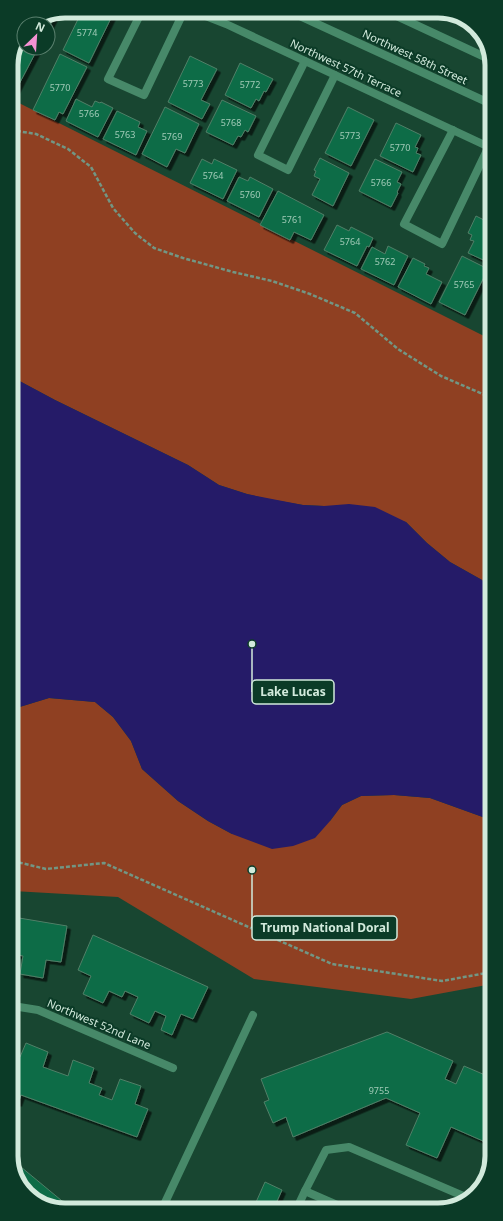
<svg xmlns="http://www.w3.org/2000/svg" width="503" height="1221" font-family="'Noto Sans',sans-serif">
<style>
.green{fill:#8f4022}
.water{fill:#251b68}
.building{fill:#086c47;stroke:#517f67;filter:url(#shadow)}
.lines{fill:none;stroke-linecap:round;stroke-linejoin:round}
.path{stroke:#729684;stroke-width:2.5;stroke-dasharray:4 2;stroke-linecap:butt}
.service{stroke:#478969;stroke-width:8}
.minor{stroke:#478969;stroke-width:8}
.tertiary{stroke:#478969;stroke-width:8}
.labels{text-anchor:middle;stroke-width:4;stroke-linejoin:round;paint-order:stroke}
.number-label{font-size:9px;fill:#a0cab7}
.street-label{font-size:11px;fill:#d2eadc;stroke:#0b3b27}
.rim{fill:none;stroke:#d2eadc;stroke-width:5}
.leader{fill:none;stroke:#d2eadc;stroke-width:1.5}
.callout-dot{fill:#d2eadc;stroke:#0b3b27;stroke-width:1.5}
.callout{fill:#0b3b27;stroke:#d2eadc;stroke-width:1.5}
.callout-label{font-size:12px;text-anchor:middle;font-weight:bold;fill:#d2eadc}
</style>
<defs>
<filter id="shadow"><feDropShadow dx="3.5" dy="3.5" stdDeviation="0" flood-color="#0009"/></filter>
</defs>
<rect width="100%" height="100%" fill="#184631"/>
<!-- green -->
<g class="green">
<polygon points="11,99 490,339 491,589 482,580 450,562 427,543 406,522 324,506 303,505 268,499 247,494 219,485 188,465 55,400 12,377"/>
<polygon points="49,698 95,702 113,717 131,741 142,769 178,801 208,821 232,834 330,821 342,805 361,796 394,795 430,798 491,820 492,984 411,999 254,979 118,897 13,891 13,709"/>
</g>
<!-- water -->
<polygon class="water" points="12,377 55,400 188,465 219,485 247,494 303,505 324,506 349,504 375,507 406,522 427,543 450,562 482,580 491,589 491,820 430,798 394,795 361,796 342,805 330,821 315,838 293,846 272,849 232,834 208,821 178,801 142,769 131,741 113,717 95,702 49,698 13,709"/>
<!-- building -->
<g class="building">
<polygon points="82,11 101,11 112,16 89,63 63,50"/>
<polygon points="55,15 48,29 48,24 33,24"/>
<polygon points="23,36 24,37 24,48 38,48 16,90 11,88 11,61"/>
<polygon points="60,54 87,67 63,114 59,112 55,120 33,110"/>
<polygon points="190,56 217,69 201,100 210,104 202,119 168,102"/>
<polygon points="240,63 273,79 266,92 264,91 259,101 256,99 251,108 225,95"/>
<polygon points="76,99 92,107 95,101 100,103 101,102 113,108 98,137 66,121"/>
<polygon points="222,100 256,116 248,132 245,130 241,137 238,136 233,145 206,132"/>
<polygon points="165,107 199,124 185,153 176,149 167,167 142,154"/>
<polygon points="348,107 374,120 351,166 325,153"/>
<polygon points="117,111 140,122 138,127 147,131 136,155 103,139"/>
<polygon points="396,123 421,135 415,147 418,148 416,153 421,155 413,172 380,156"/>
<polygon points="320,158 349,173 333,206 312,195 320,179 314,176 316,171 314,170"/>
<polygon points="202,159 212,164 214,159 237,170 223,199 190,183"/>
<polygon points="375,159 402,172 397,182 401,184 397,192 398,193 391,207 359,191"/>
<polygon points="239,177 248,181 250,177 273,189 259,217 227,201"/>
<polygon points="278,191 324,215 311,240 294,232 290,240 260,225"/>
<polygon points="476,216 490,223 490,263 468,253 474,241 470,240 472,235 468,233"/>
<polygon points="337,225 349,231 351,227 373,238 369,247 367,246 357,266 324,250"/>
<polygon points="388,246 408,256 394,285 361,269 372,247 385,254"/>
<polygon points="462,256 488,269 465,315 439,302"/>
<polygon points="413,258 425,264 424,266 429,268 426,274 442,282 431,304 398,287"/>
<polygon points="13,917 67,926 61,962 46,960 43,978 20,974 23,956 14,954 13,958"/>
<polygon points="93,935 208,987 193,1019 181,1014 172,1035 161,1030 166,1016 155,1011 149,1023 130,1014 138,997 125,991 122,997 109,991 103,1003 83,994 91,976 78,970"/>
<polygon points="387,1032 453,1061 445,1079 456,1084 464,1066 492,1078 492,1157 491,1160 483,1141 451,1127 437,1158 406,1145 420,1113 386,1098 293,1137 286,1117 273,1123 264,1102 269,1100 261,1079"/>
<polygon points="26,1043 48,1052 43,1067 68,1076 73,1060 94,1068 89,1083 102,1088 99,1095 112,1100 120,1079 141,1086 135,1104 148,1109 137,1137 21,1095 18,1103 14,1101 13,1055 20,1057"/>
<polygon points="21,1167 73,1210 61,1210 32,1199 15,1175"/>
<polygon points="265,1182 282,1190 274,1208 253,1209"/>
</g>
<g class="lines">
<!-- path -->
<g class="path">
<polyline points="11,130 36,134 68,149 91,167 113,208 135,233 154,248 183,258 233,272 272,281 310,294 355,313 398,349 441,376 485,395 490,395"/>
<polyline points="13,861 46,869 104,863 332,964 442,981 492,972"/>
</g>
<!-- service -->
<g class="service">
<polyline points="297,1208 305,1191"/>
<polyline points="162,1209 253,1015"/>
</g>
<!-- minor -->
<g class="minor">
<polyline points="142,11 108,79 144,95 184,11"/>
<polyline points="193,11 226,24 489,147"/>
<polyline points="305,61 258,155 288,170 335,75"/>
<polyline points="453,130 404,224 442,244 489,146"/>
<polyline points="13,1006 38,1010 173,1068"/>
<polyline points="344,1208 305,1191 326,1150 349,1147 468,1198"/>
</g>
<!-- tertiary -->
<g class="tertiary">
<polyline points="289,11 489,103"/>
<polyline points="386,11 489,59"/>
</g>
</g>
<g class="labels">
<!-- number labels -->
<g class="number-label">
<text x="87" y="36">5774</text>
<text x="193" y="87">5773</text>
<text x="250" y="88">5772</text>
<text x="60" y="91">5770</text>
<text x="89" y="117">5766</text>
<text x="231" y="126">5768</text>
<text x="125" y="138">5763</text>
<text x="350" y="139">5773</text>
<text x="172" y="140">5769</text>
<text x="400" y="151">5770</text>
<text x="213" y="179">5764</text>
<text x="381" y="186">5766</text>
<text x="250" y="198">5760</text>
<text x="292" y="223">5761</text>
<text x="350" y="245">5764</text>
<text x="385" y="265">5762</text>
<text x="464" y="288">5765</text>
<text x="379" y="1094">9755</text>
</g>
<!-- street labels -->
<g class="street-label">
<text transform="translate(415 57) rotate(25)" y="4">Northwest 58th Street</text>
<text transform="translate(346 68) rotate(25)" y="4">Northwest 57th Terrace</text>
<text transform="translate(99 1024) rotate(23)" y="4">Northwest 52nd Lane</text>
</g>
</g>
<!-- crop -->
<path d="M0 0H503V1221H0ZM65 18H438A47 47 0 0 1 485 65V1156A47 47 0 0 1 438 1203H65A47 47 0 0 1 18 1156V65A47 47 0 0 1 65 18Z" fill="#0b3b27" fill-rule="evenodd"/>
<path class="rim" d="M65 18H438A47 47 0 0 1 485 65V1156A47 47 0 0 1 438 1203H65A47 47 0 0 1 18 1156V65A47 47 0 0 1 65 18Z"/>
<!-- callouts -->
<path class="leader" d="M252 644L252 692M252 870L252 928"/>
<g class="callout-dot">
<circle cx="252" cy="644" r="4"/>
<circle cx="252" cy="870" r="4"/>
</g>
<g class="callout">
<rect x="252" y="680" width="82" height="24" rx="4"/>
<rect x="252" y="916" width="145" height="24" rx="4"/>
</g>
<g class="callout-label">
<text x="293" y="696">Lake Lucas</text>
<text x="325" y="932">Trump National Doral</text>
</g>
<!-- north arrow -->
<g transform="translate(36 36) rotate(25)"><circle r="19" fill="#0b3b27" stroke="#5b816f"/>
<path d="M0-3L7 15L0 10L-7 15Z" fill="#f491d3"/>
<text y="-6" font-size="11" font-weight="bold" text-anchor="middle" fill="#d2eadc">N</text>
</g>
</svg>
